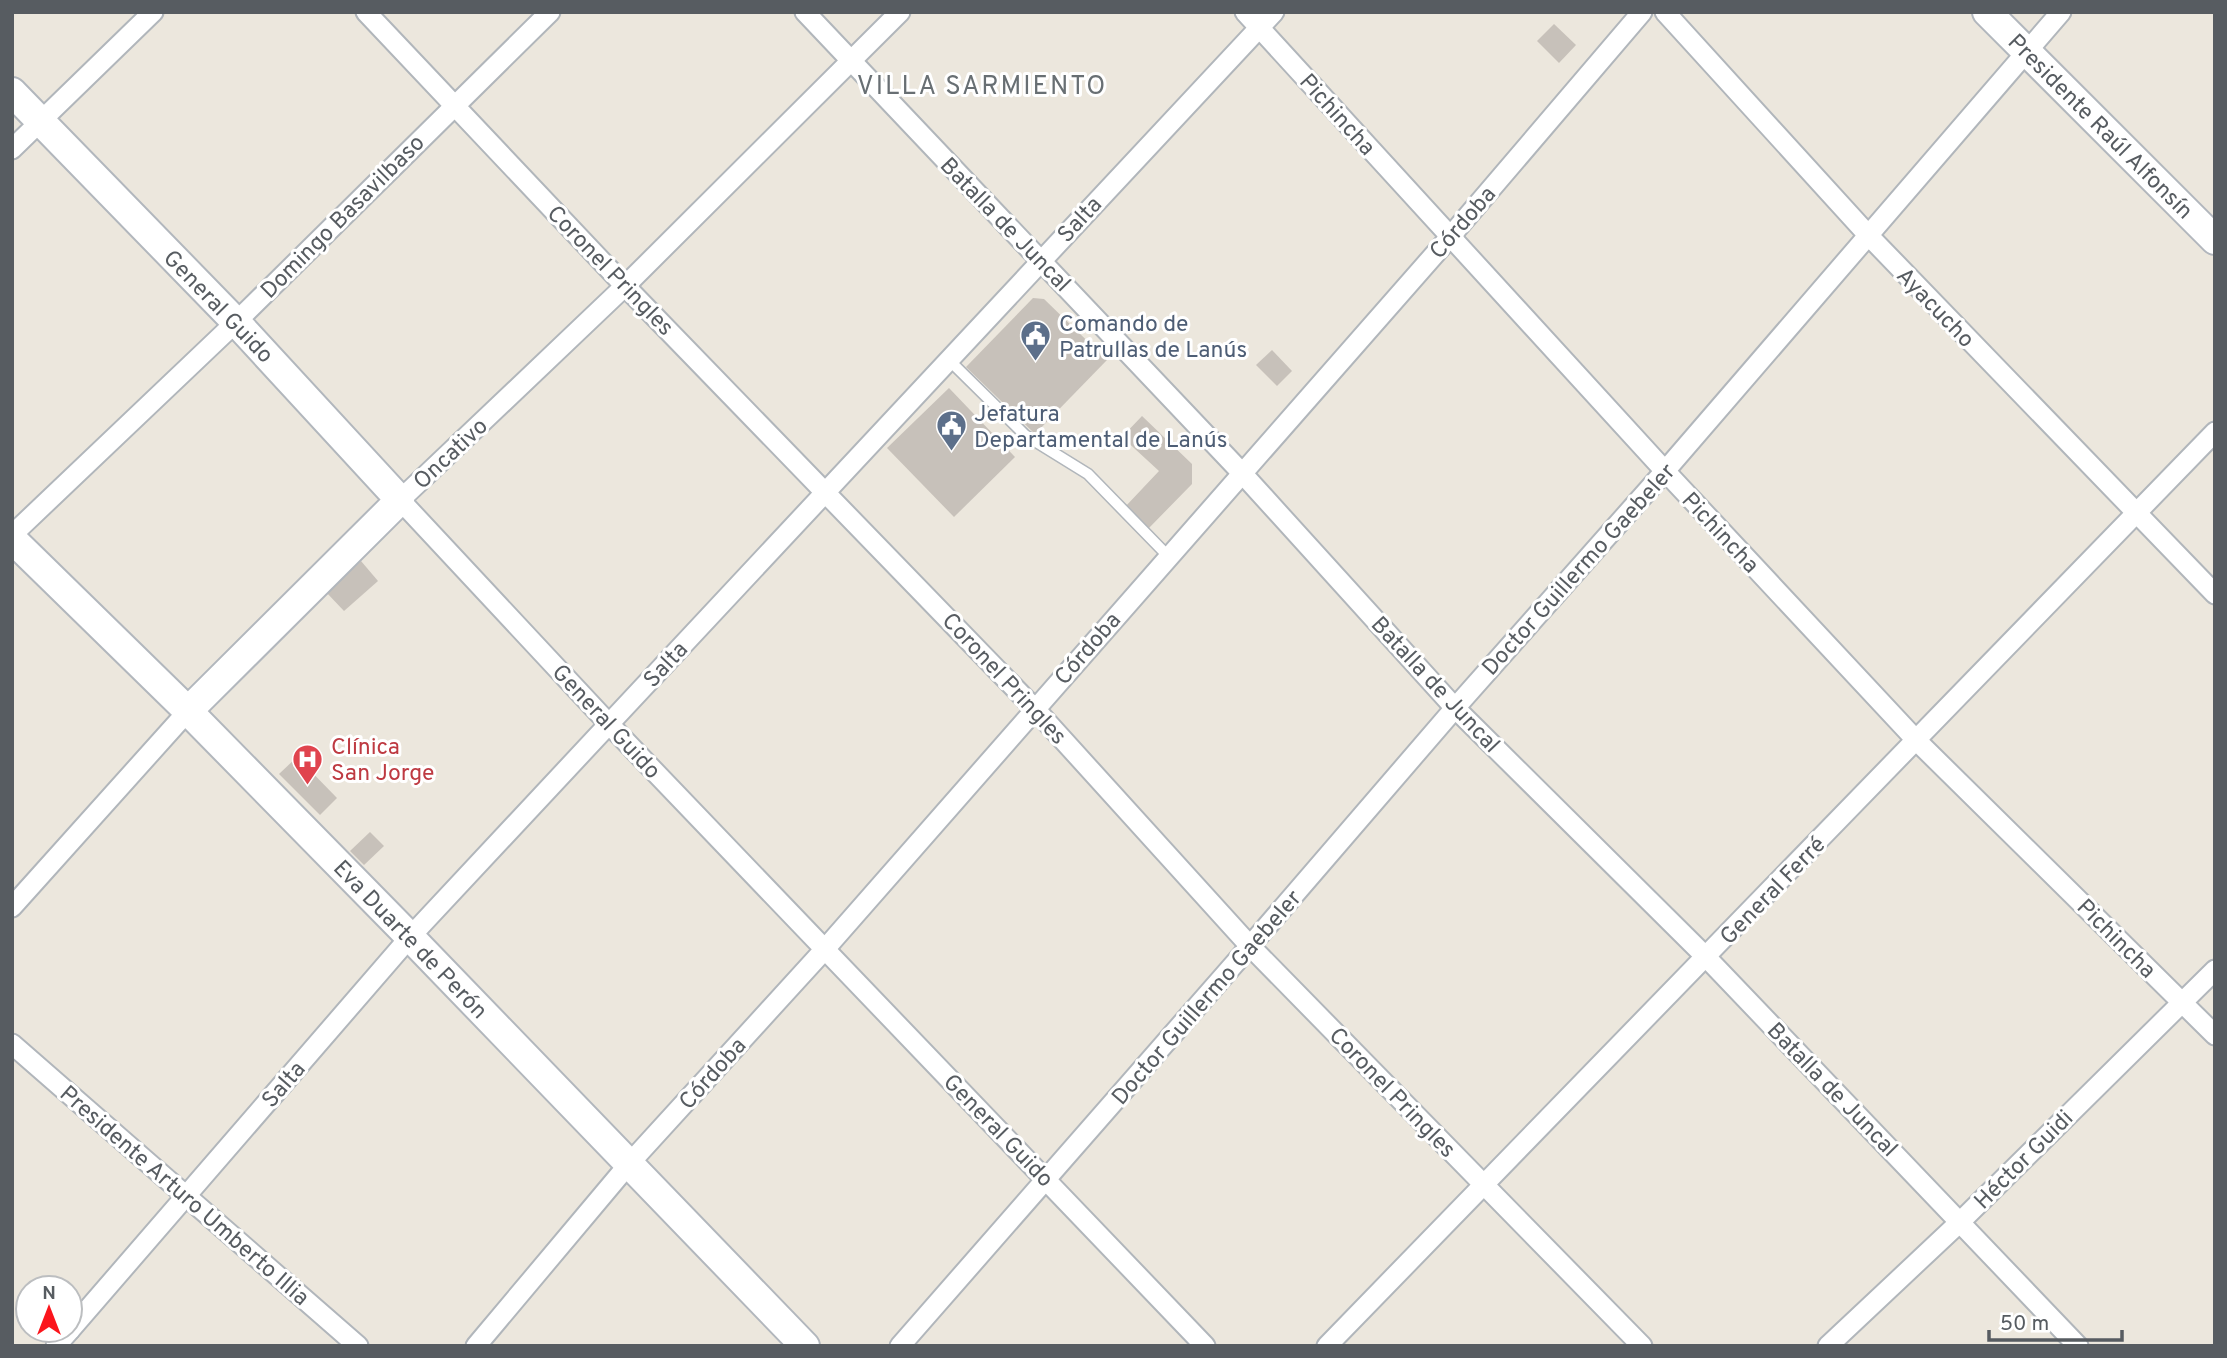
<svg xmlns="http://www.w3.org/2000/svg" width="2227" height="1358" font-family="Overpass,sans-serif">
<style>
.building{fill:#c7c1ba}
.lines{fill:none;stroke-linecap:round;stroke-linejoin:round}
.lane-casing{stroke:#b1b6bb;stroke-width:13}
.street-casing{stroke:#b1b6bb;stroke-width:23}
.secondary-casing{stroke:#b2b7bd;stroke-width:32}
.lane{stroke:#fff;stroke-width:10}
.street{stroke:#fff;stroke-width:19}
.secondary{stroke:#fff;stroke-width:28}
.labels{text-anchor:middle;stroke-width:6;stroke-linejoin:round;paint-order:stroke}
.street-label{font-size:23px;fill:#575c61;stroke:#fff}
.service-label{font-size:23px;fill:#4e5e75;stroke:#fff;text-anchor:start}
.health-label{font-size:23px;fill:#be3a42;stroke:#fff;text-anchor:start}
.quarter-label{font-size:26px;letter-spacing:2px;fill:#686f73;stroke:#fff}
</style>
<rect width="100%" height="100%" fill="#ece7dd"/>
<!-- building -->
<g class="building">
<polygon points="1554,24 1576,45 1559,63 1537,41"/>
<polygon points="1033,298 1044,299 1107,360 1035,434 966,367"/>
<polygon points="1272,350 1292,371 1277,386 1256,365"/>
<polygon points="949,388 1015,457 954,517 887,448"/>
<polygon points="1142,416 1192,464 1192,484 1148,529 1125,507 1159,471 1122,437"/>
<polygon points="361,561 378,581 344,611 326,592"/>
<polygon points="297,757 337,798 320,815 279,774"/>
<polygon points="370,832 384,846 364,865 350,851"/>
</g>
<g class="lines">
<defs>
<polyline id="lane" points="949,360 1025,435 1088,474 1168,556"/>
<g id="street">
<polyline points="366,12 625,286 1035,709 1250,946 1642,1346"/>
<polyline points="805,12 1241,472 1455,708 1706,957 2078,1346"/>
<polyline points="900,12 625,286 400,500 609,724 1205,1346"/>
<polyline points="1245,12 1665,471 1917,741 2215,1035"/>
<polyline points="1665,12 1869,236 2215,594"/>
<polyline points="12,149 153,12"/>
<polyline points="12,535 236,322 550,12"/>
<polyline points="12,907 188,711"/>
<polyline points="12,1044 358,1346"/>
<polyline points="70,1330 410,937 1274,12"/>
<polyline points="56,1346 70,1330"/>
<polyline points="476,1346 628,1165 825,949 1449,238 1642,12"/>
<polyline points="900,1346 1250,946 1455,708 1665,471 2061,12"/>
<polyline points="1327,1346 2215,432"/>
<polyline points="1828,1346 1960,1222 2215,970"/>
</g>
<g id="secondary">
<polyline points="1987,12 2215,240"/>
<polyline points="12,92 236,322 400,500 188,711"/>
<polyline points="12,539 188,711 410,937 805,1346"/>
</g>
</defs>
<!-- lane casing -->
<use href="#lane" class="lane-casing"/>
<!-- street casing -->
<use href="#street" class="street-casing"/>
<!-- secondary casing -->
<use href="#secondary" class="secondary-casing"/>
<!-- lane -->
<use href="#lane" class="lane"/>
<!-- street -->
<use href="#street" class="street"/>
<!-- secondary -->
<use href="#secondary" class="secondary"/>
</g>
<!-- icons -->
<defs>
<symbol id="civic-pin" viewBox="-11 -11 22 30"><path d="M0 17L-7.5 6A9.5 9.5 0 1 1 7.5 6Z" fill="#5c6f8a" stroke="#fff"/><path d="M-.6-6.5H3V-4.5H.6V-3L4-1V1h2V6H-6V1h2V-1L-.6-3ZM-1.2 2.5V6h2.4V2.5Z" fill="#fff"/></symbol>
<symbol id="hospital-pin" viewBox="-11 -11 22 30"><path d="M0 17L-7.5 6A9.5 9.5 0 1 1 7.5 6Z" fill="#e0444e" stroke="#fff"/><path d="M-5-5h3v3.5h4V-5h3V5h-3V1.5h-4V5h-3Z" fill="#fff"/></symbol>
</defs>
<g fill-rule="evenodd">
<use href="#civic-pin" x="1018" y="318" width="35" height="47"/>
<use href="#civic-pin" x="934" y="408" width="35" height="47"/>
<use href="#hospital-pin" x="290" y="742" width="35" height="47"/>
</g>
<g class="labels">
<!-- street labels -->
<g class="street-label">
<text transform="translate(1338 114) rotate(48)" y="8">Pichincha</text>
<text transform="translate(2101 126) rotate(45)" y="8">Presidente Raúl Alfonsín</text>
<text transform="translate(342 216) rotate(-45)" y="8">Domingo Basavilbaso</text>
<text transform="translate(1079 219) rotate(-47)" y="8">Salta</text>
<text transform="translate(1462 222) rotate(-49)" y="8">Córdoba</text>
<text transform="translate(1006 224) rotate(46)" y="8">Batalla de Juncal</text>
<text transform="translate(611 270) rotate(46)" y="8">Coronel Pringles</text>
<text transform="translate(219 306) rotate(46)" y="8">General Guido</text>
<text transform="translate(1936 307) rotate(46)" y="8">Ayacucho</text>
<text transform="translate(450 453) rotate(-43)" y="8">Oncativo</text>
<text transform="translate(1721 532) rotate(47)" y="8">Pichincha</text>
<text transform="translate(1578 569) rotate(-48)" y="8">Doctor Guillermo Gaebeler</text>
<text transform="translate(1087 648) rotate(-49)" y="8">Córdoba</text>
<text transform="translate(665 664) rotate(-47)" y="8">Salta</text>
<text transform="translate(1005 678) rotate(47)" y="8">Coronel Pringles</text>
<text transform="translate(1436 684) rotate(47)" y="8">Batalla de Juncal</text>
<text transform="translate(607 721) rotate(47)" y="8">General Guido</text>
<text transform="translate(1772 890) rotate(-46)" y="8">General Ferré</text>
<text transform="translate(2117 938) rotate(45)" y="8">Pichincha</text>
<text transform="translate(411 939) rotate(46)" y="8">Eva Duarte de Perón</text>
<text transform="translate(1206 997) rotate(-49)" y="8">Doctor Guillermo Gaebeler</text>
<text transform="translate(712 1073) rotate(-48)" y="8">Córdoba</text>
<text transform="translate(283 1084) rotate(-49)" y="8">Salta</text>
<text transform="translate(1833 1089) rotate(46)" y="8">Batalla de Juncal</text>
<text transform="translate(1393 1092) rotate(46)" y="8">Coronel Pringles</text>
<text transform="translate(999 1130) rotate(46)" y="8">General Guido</text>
<text transform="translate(2023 1159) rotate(-45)" y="8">Héctor Guidi</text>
<text transform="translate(185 1195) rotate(41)" y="8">Presidente Arturo Umberto Illia</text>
</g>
<!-- service labels -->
<g class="service-label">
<text x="1059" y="331">Comando de<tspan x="1059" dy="26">Patrullas de Lanús</tspan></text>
<text x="974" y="421">Jefatura<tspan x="974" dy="26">Departamental de Lanús</tspan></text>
</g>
<!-- health labels -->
<g class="health-label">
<text x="331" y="754">Clínica<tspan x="331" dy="26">San Jorge</tspan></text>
</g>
<!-- quarter labels -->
<g class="quarter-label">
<text x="982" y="94">VILLA SARMIENTO</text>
</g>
</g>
<!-- border -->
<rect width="2227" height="1358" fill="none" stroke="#575c61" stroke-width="28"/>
<!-- north arrow -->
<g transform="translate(49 1309)"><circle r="33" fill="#ffffff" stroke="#bcbec0" stroke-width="2"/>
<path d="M0-5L12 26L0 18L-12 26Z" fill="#fb151c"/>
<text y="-10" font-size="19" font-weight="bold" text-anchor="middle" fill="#575c61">N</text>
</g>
<!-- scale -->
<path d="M1989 1330v10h133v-10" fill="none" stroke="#575c61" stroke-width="3.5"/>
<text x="2000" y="1330" font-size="21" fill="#575c61" stroke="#ffffff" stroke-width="5" paint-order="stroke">50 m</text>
</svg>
